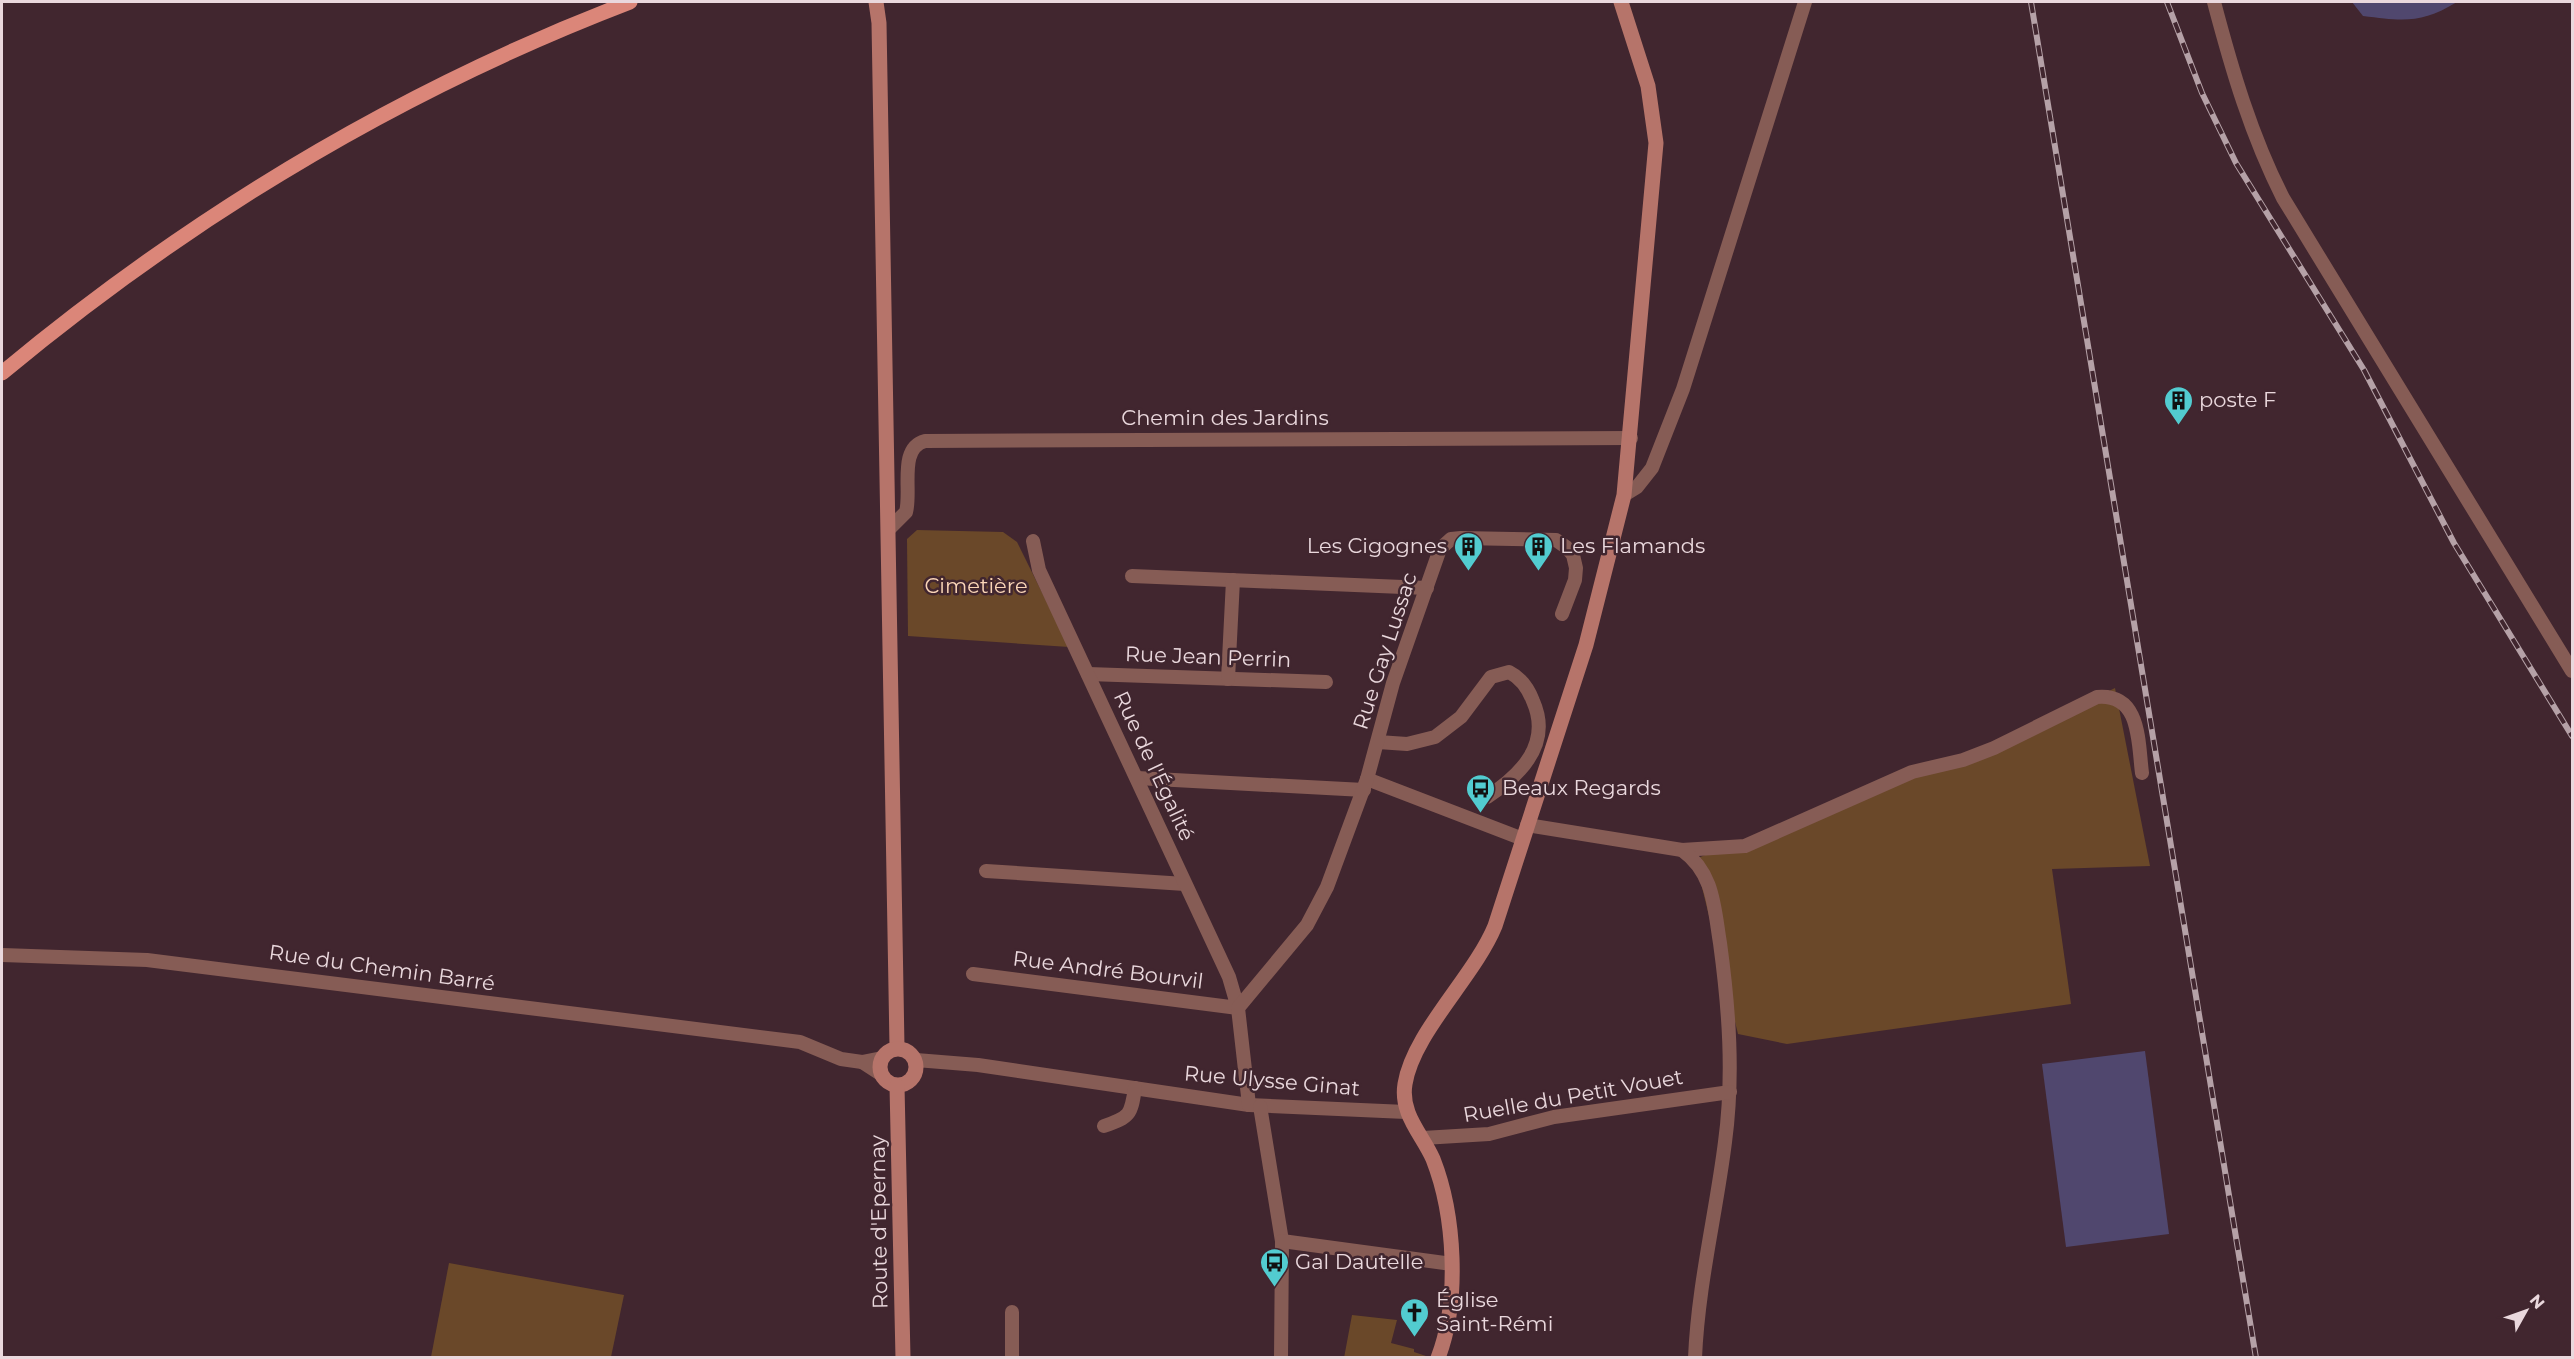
<svg xmlns="http://www.w3.org/2000/svg" width="2574" height="1359" font-family="Montserrat,sans-serif">
<style>
.green{fill:#6a4829}
.water{fill:#50476e}
.lines{fill:none;stroke-linecap:round;stroke-linejoin:round}
.street{stroke:#865c55;stroke-width:14}
.secondary{stroke:#b6746a;stroke-width:15}
.primary{stroke:#db8679;stroke-width:15}
.rail-casing{stroke:#b5a1a7;stroke-width:6}
.rail{stroke:#41262f;stroke-width:4;stroke-dasharray:11;stroke-linecap:butt}
.labels{text-anchor:middle;stroke-width:5;stroke-linejoin:round;paint-order:stroke}
.poi-label{font-size:21px;fill:#ead8dd;stroke:#41262f;text-anchor:start}
.street-label{font-size:21px;fill:#ead8dd;stroke:#41262f}
.park-label{font-size:21px;fill:#fad5b7;stroke:#41262f}
</style>
<rect width="100%" height="100%" fill="#41262f"/>
<!-- green -->
<g class="green">
<polygon points="917,530 1003,532 1017,542 1069,647 908,636 907,539"/>
<polygon points="2115,688 2150,866 2052,869 2071,1004 1787,1044 1738,1034 1695,859 2041,724"/>
<polygon points="449,1263 624,1295 611,1357 431,1357"/>
<polygon points="1352,1315 1397,1320 1391,1343 1414,1349 1414,1352 1432,1358 1344,1358"/>
</g>
<!-- water -->
<g class="water">
<path d="M2352,2H2457C2421,24 2403,21 2363,16Z"/>
<polygon points="2145,1051 2169,1234 2066,1247 2042,1064"/>
</g>
<g class="lines">
<!-- street -->
<g class="street">
<path d="M2214,2C2232,70 2251,135 2283,198L2572,671"/>
<polyline points="1624,495 1637,487 1652,468 1683,389 1805,2"/>
<path d="M888,530L906,512C912,491 898,448 925,441L1631,438"/>
<polyline points="1132,576 1427,588"/>
<polyline points="1088,674 1326,682"/>
<polyline points="1228,679 1233,580"/>
<path d="M1378,742L1407,744L1435,737L1461,717L1491,677L1509,672C1521,678 1528,688 1533,701C1552,744 1521,775 1487,797"/>
<polyline points="1137,778 1364,790"/>
<polyline points="1367,779 1523,839"/>
<path d="M1527,825L1682,850L1745,846L1912,772L1963,760L1994,748L2097,697C2141,693 2138,742 2142,773"/>
<path d="M1682,850C1714,873 1714,907 1720,943C1729,1009 1734,1075 1725,1142C1716,1214 1698,1285 1695,1358"/>
<polyline points="986,871 1185,884"/>
<polyline points="2,955 147,960 800,1042 841,1059 862,1062"/>
<polyline points="973,974 1238,1008 1229,977 1039,570 1033,541"/>
<polyline points="916,1060 978,1065 1249,1105 1406,1112"/>
<polyline points="882,1075 862,1062 882,1058"/>
<polyline points="1249,1105 1238,1008 1307,925 1327,887 1367,779 1393,683 1440,549 1451,539 1461,538 1556,540 1566,547 1573,555 1576,568 1575,580 1562,614"/>
<polyline points="1260,1106 1282,1241 1281,1358"/>
<path d="M1104,1126C1130,1117 1131,1115 1135,1088"/>
<polyline points="1423,1138 1489,1134 1554,1117 1730,1092"/>
<polyline points="1282,1241 1452,1264"/>
<polyline points="1012,1312 1012,1358"/>
</g>
<!-- secondary -->
<g class="secondary">
<polyline points="876,2 879,23 897,1047"/>
<circle cx="898" cy="1067" r="18"/>
<polyline points="897,1086 903,1358"/>
<path d="M1438,1358C1460,1301 1455,1215 1433,1159C1422,1134 1400,1114 1405,1084C1413,1033 1474,977 1495,926L1586,645L1624,495L1656,143L1648,86L1621,2"/>
</g>
<!-- primary -->
<path class="primary" d="M2,373C192,215 400,90 630,2"/>
<defs>
<g id="rail">
<polyline points="2031,2 2256,1358"/>
<polyline points="2167,2 2202,93 2236,163 2364,370 2454,543 2572,736"/>
</g>
</defs>
<!-- rail casing -->
<use href="#rail" class="rail-casing"/>
<!-- rail -->
<use href="#rail" class="rail"/>
</g>
<!-- icons -->
<defs>
<symbol id="building-pin" viewBox="-11 -11 22 30"><path d="M0 17L-7.5 6A9.5 9.5 0 1 1 7.5 6Z" fill="#52ccd0" stroke="#41262f"/><path d="M-4-6H4V6H1V3H-1V6H-4ZM-2.5-4.3h1.7v1.8h-1.7ZM.8-4.3h1.7v1.8H.8ZM-2.5-1h1.7V.8h-1.7ZM.8-1h1.7V.8H.8Z" fill="#111"/></symbol>
<symbol id="bus-pin" viewBox="-11 -11 22 30"><path d="M0 17L-7.5 6A9.5 9.5 0 1 1 7.5 6Z" fill="#52ccd0" stroke="#41262f"/><path d="M-5-6H5V4H4V6H2V4H-2V6H-4V4H-5ZM-3.5-4V0h7V-4ZM-3.5 1.2v1.5H-2V1.2ZM2 1.2v1.5H3.5V1.2Z" fill="#111"/></symbol>
<symbol id="church-pin" viewBox="-11 -11 22 30"><path d="M0 17L-7.5 6A9.5 9.5 0 1 1 7.5 6Z" fill="#52ccd0" stroke="#41262f"/><path d="M-1.2-6h2.4v3.5h3.3v2.4h-3.3V6h-2.4V-.1h-3.3v-2.4h3.3Z" fill="#111"/></symbol>
</defs>
<g fill-rule="evenodd">
<use href="#building-pin" x="2162" y="384" width="33" height="45"/>
<use href="#building-pin" x="1452" y="530" width="33" height="45"/>
<use href="#building-pin" x="1522" y="530" width="33" height="45"/>
<use href="#bus-pin" x="1464" y="772" width="33" height="45"/>
<use href="#bus-pin" x="1258" y="1246" width="33" height="45"/>
<use href="#church-pin" x="1398" y="1296" width="33" height="45"/>
</g>
<g class="labels">
<!-- poi labels -->
<g class="poi-label">
<text x="2199" y="407">poste F</text>
<text x="1447" y="553" text-anchor="end">Les Cigognes</text>
<text x="1560" y="553">Les Flamands</text>
<text x="1502" y="795">Beaux Regards</text>
<text x="1295" y="1269">Gal Dautelle</text>
<text x="1436" y="1307">Église<tspan x="1436" dy="24">Saint-Rémi</tspan></text>
</g>
<!-- street labels -->
<g class="street-label">
<text x="1225" y="425">Chemin des Jardins</text>
<text transform="translate(1385 651) rotate(-72)" y="7">Rue Gay Lussac</text>
<text transform="translate(1208 657) rotate(2)" y="7">Rue Jean Perrin</text>
<text transform="translate(1154 766) rotate(65)" y="7">Rue de l'Égalité</text>
<text transform="translate(382 968) rotate(8)" y="7">Rue du Chemin Barré</text>
<text transform="translate(1108 970) rotate(7)" y="7">Rue André Bourvil</text>
<text transform="translate(1272 1081) rotate(5)" y="7">Rue Ulysse Ginat</text>
<text transform="translate(1573 1096) rotate(-10)" y="7">Ruelle du Petit Vouet</text>
<text transform="translate(879 1222) rotate(-91)" y="7">Route d'Epernay</text>
</g>
<!-- park labels -->
<g class="park-label">
<text x="976" y="593">Cimetière</text>
</g>
</g>
<!-- border -->
<rect width="2574" height="1359" fill="none" stroke="#ead8dd" stroke-width="6"/>
<!-- north arrow -->
<g transform="translate(2526 1311) rotate(50)" stroke="#41262f" stroke-width="4.5" paint-order="stroke">
<path d="M0-4.5L10 22L0 15L-10 22Z" fill="#ead8dd"/>
<text y="-9" font-size="16" font-weight="bold" text-anchor="middle" fill="#ead8dd">N</text>
</g>
</svg>
